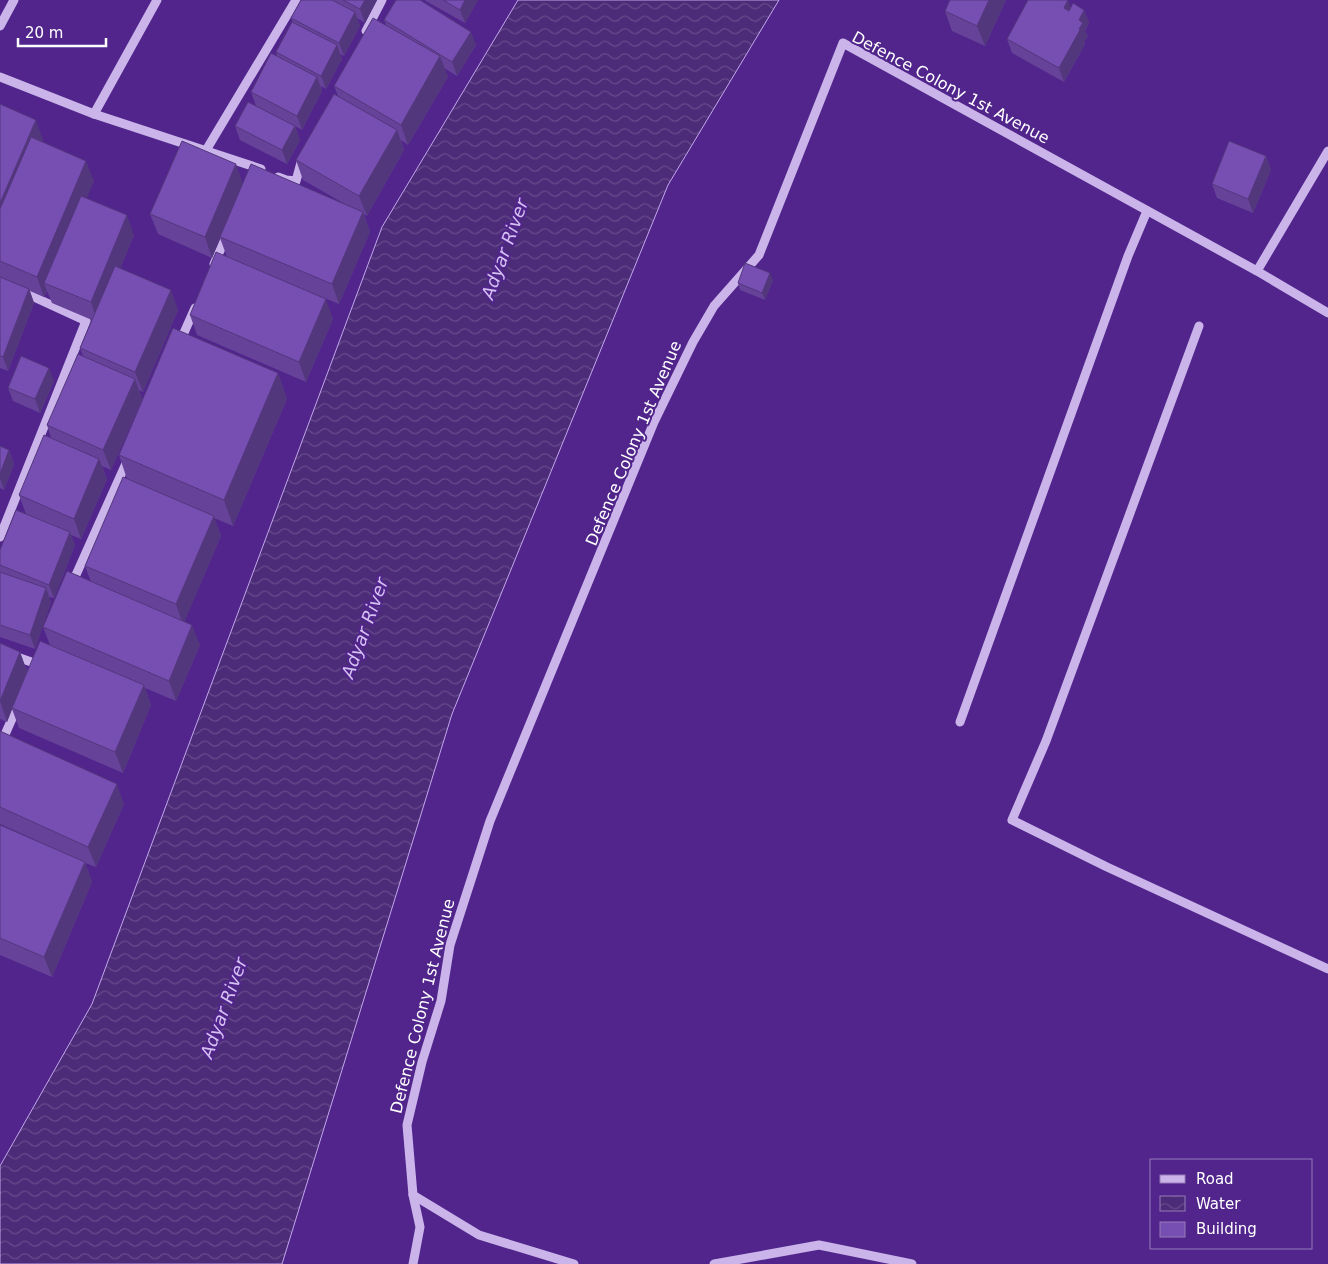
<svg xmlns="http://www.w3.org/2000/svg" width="1328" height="1264" font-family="'DejaVu Sans',sans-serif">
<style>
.water{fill:url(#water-waves);stroke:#c2a8eb}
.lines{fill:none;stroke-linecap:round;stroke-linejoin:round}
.minor{stroke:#cab4ea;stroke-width:9}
.wall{fill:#664399}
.shaded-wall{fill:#53377d}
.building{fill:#774eb2;stroke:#53377d}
.labels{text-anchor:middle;stroke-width:4;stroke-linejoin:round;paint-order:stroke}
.street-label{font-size:16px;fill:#fff;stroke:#51258b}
.water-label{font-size:18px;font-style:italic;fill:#d4c0f1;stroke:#51258b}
</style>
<defs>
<pattern id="water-waves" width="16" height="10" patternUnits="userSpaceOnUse" patternTransform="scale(1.25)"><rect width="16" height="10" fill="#4c2b78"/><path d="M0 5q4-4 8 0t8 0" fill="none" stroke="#674b8c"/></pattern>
</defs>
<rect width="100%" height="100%" fill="#51258b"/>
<!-- water -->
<polygon class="water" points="518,0 779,0 668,185 452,714 282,1264 0,1264 0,1166 92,1004 382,227"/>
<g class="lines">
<!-- minor -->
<g class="minor">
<polyline points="0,26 14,0"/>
<polyline points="366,31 382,0"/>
<polyline points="0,77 94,114 261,169"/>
<polyline points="94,114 157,0"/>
<polyline points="205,152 296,0"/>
<polyline points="278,177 286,180 296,181 302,159"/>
<polyline points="214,264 227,235"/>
<polyline points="1257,271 1328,151"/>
<polyline points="1199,326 1046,741 1012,820 1107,867 1328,969"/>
<polyline points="179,344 195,308"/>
<polyline points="0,537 86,321 23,292"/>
<polyline points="71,586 128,459"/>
<polyline points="0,651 37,664"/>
<polyline points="960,722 1128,256 1147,211"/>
<polyline points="0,746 18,705"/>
<polyline points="413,1195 479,1235 574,1264"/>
<polyline points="413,1264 420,1227 413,1195 407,1125 422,1062 441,1001 450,945 490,821 654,422 693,342 714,306 759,255 843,43 1257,271 1328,313"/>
<polyline points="714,1264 819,1245 912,1264"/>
</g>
</g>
<!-- wall -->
<g class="wall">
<polygon points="301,0 377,0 365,23 357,18 360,26 344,56 340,54 342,59 326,89 321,86 322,91 302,130 295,126 300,140 287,164 240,140 235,126 288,123 256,106 251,92 277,56 276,52 293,23 291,18"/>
<polygon points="424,0 478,0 465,23"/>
<polygon points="950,0 1006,0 985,46 952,31 945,11"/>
<polygon points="1071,7 1084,10 1089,23 1085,31 1088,36 1084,42 1085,44 1064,82 1012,53 1007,39"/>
<polygon points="384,20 476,45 457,76 444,68 448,77 408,145 401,140 404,150 367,216 364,214 370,232 339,304 307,291 333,319 306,382 197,335 190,315 227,257 220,238 212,258 158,234 150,214 243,183 350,207 303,180 296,160 338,96 334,86 386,25"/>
<polygon points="0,104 43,140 42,142 94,181 86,198 134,235 120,269 178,310 143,392 139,390 142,399 111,470 102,466 107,479 81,539 71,535 75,545 54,598 49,597 51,602 35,649 0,637 0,550 26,514 19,495 51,438 47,425 83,356 80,348 92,320 52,303 47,291 44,297 30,291 34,303 8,371 0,368"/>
<polygon points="1266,156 1271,170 1253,213 1217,198 1212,184"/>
<polygon points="773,280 765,300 740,290 738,283"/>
<polygon points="278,373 287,399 233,526 214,518 221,536 184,622 200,645 176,701 145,688 151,705 123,773 19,728 12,709 7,722 0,719 0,643 20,652 27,671 50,645 43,627 91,582 85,566 127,479 119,455"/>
<polygon points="54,381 40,413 13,401 8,388"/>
<polygon points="0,446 9,450 14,464 4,490 0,488"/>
<polygon points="0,731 124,804 96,867 85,863 92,882 52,977 0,955 0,825 47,845 0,824"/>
</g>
<!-- shaded-wall -->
<g class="shaded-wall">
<polygon points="365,0 377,0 365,23 360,9"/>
<polygon points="465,0 478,0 465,23 460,10"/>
<polygon points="989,0 1006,0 985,46 977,26"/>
<polygon points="1068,0 1073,13 1069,21 1064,8"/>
<polygon points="1084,10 1089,23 1085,31 1088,36 1084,42 1085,44 1064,82 1059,68 1079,20"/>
<polygon points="355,12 360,26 344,56 339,43"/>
<polygon points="471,32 476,45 457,76 452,62"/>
<polygon points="337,45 342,59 326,89 321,76"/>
<polygon points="440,56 448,77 408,145 401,125"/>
<polygon points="317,77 322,91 302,130 297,116"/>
<polygon points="36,120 43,140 0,240 0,203"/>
<polygon points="295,126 300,140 287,164 282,150"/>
<polygon points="397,130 404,150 367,216 359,196"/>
<polygon points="1266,156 1271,170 1253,213 1248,199"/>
<polygon points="86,161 94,181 50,285 44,283 47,291 44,297 37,277"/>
<polygon points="236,164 243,184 220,237 220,238 212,258 205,237"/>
<polygon points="363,212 370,232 339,304 332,284"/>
<polygon points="127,215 134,235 98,323 91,302"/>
<polygon points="770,273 773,280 765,300 762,293"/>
<polygon points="29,289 34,303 8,371 3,357"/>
<polygon points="171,290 178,310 143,392 135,372"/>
<polygon points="326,299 333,319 306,382 299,362"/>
<polygon points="49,368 54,381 40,413 35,399"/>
<polygon points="278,373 287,399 233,526 224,500"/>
<polygon points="135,379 142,399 111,470 103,450"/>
<polygon points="9,450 14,464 4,490 0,478 0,474"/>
<polygon points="99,459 107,479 81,539 74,519"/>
<polygon points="214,516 221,536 183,625 176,604"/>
<polygon points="70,532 75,545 54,598 49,585"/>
<polygon points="46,588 51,602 35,649 30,635"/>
<polygon points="192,625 200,645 176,701 169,681"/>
<polygon points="20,652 27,672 7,722 0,701"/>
<polygon points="144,685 151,705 123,773 115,752"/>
<polygon points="117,784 124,804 96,867 88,847"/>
<polygon points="85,862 92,882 52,977 44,957"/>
</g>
<!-- building -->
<g class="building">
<polygon points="301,0 332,0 355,12 339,43 291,18"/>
<polygon points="343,0 365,0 360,9"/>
<polygon points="396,0 420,0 471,32 452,62 384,20"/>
<polygon points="443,0 465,0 460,10"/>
<polygon points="950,0 989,0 977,26 945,11"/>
<polygon points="1028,0 1068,0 1064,8 1069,11 1073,3 1084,10 1079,20 1083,23 1079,29 1080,30 1059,68 1007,39"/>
<polygon points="373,18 440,56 401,125 334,86"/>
<polygon points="292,22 337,45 321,76 276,52"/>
<polygon points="271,53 317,77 297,116 251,92"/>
<polygon points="334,94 397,130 359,196 296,160"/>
<polygon points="248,102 295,126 282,150 235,126"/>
<polygon points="0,104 36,120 0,203"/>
<polygon points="31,137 86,161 37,277 0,261 0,209"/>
<polygon points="182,141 236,164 205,237 150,214"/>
<polygon points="1229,141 1266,156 1248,199 1212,184"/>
<polygon points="251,164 363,212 332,284 220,237"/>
<polygon points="81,196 127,215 91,302 44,283"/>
<polygon points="216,252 326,299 299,362 190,315"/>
<polygon points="745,263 770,273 762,293 738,283"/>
<polygon points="115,266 171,290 135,372 80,348"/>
<polygon points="0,277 29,289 3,357 0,356"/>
<polygon points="173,328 278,373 224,500 119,455"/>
<polygon points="78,354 135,379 103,450 47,425"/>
<polygon points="21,356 49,368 35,399 8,388"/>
<polygon points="44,435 99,459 74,519 19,495"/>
<polygon points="0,446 9,450 0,474"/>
<polygon points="123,477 214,516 176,604 85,566"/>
<polygon points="16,510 70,532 49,585 0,565 0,550"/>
<polygon points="67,571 192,625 169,681 43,627"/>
<polygon points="0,572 46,588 30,635 0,625"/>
<polygon points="40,641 144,685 115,752 12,708"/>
<polygon points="0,643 20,652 0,701"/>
<polygon points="0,731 117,784 88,847 0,807"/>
<polygon points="0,825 85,862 44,957 0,938"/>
</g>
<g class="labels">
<!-- street labels -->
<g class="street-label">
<text transform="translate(951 87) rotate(28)" y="6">Defence Colony 1st Avenue</text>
<text transform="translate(633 443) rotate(-67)" y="6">Defence Colony 1st Avenue</text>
<text transform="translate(422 1006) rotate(-76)" y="6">Defence Colony 1st Avenue</text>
</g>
<!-- water labels -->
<g class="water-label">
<text transform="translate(505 249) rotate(-70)" y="6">Adyar River</text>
<text transform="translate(365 628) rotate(-70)" y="6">Adyar River</text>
<text transform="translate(224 1008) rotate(-70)" y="6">Adyar River</text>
</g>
</g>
<!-- legend -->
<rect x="1150" y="1159" width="162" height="90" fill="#51258b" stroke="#977cb9"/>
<rect x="1160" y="1175" width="25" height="8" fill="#cab4ea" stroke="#977cb9"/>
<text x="1196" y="1184" font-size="15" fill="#ffffff">Road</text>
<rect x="1160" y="1196" width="25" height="15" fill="url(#water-waves)" stroke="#977cb9"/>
<text x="1196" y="1209" font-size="15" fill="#ffffff">Water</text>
<rect x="1160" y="1222" width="25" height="15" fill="#774eb2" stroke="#977cb9"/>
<text x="1196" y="1234" font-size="15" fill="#ffffff">Building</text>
<!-- scale -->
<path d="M18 38v8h88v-8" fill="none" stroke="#ffffff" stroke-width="2.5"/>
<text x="25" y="38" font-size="15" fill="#ffffff" stroke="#51258b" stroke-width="4" paint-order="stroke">20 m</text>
</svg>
